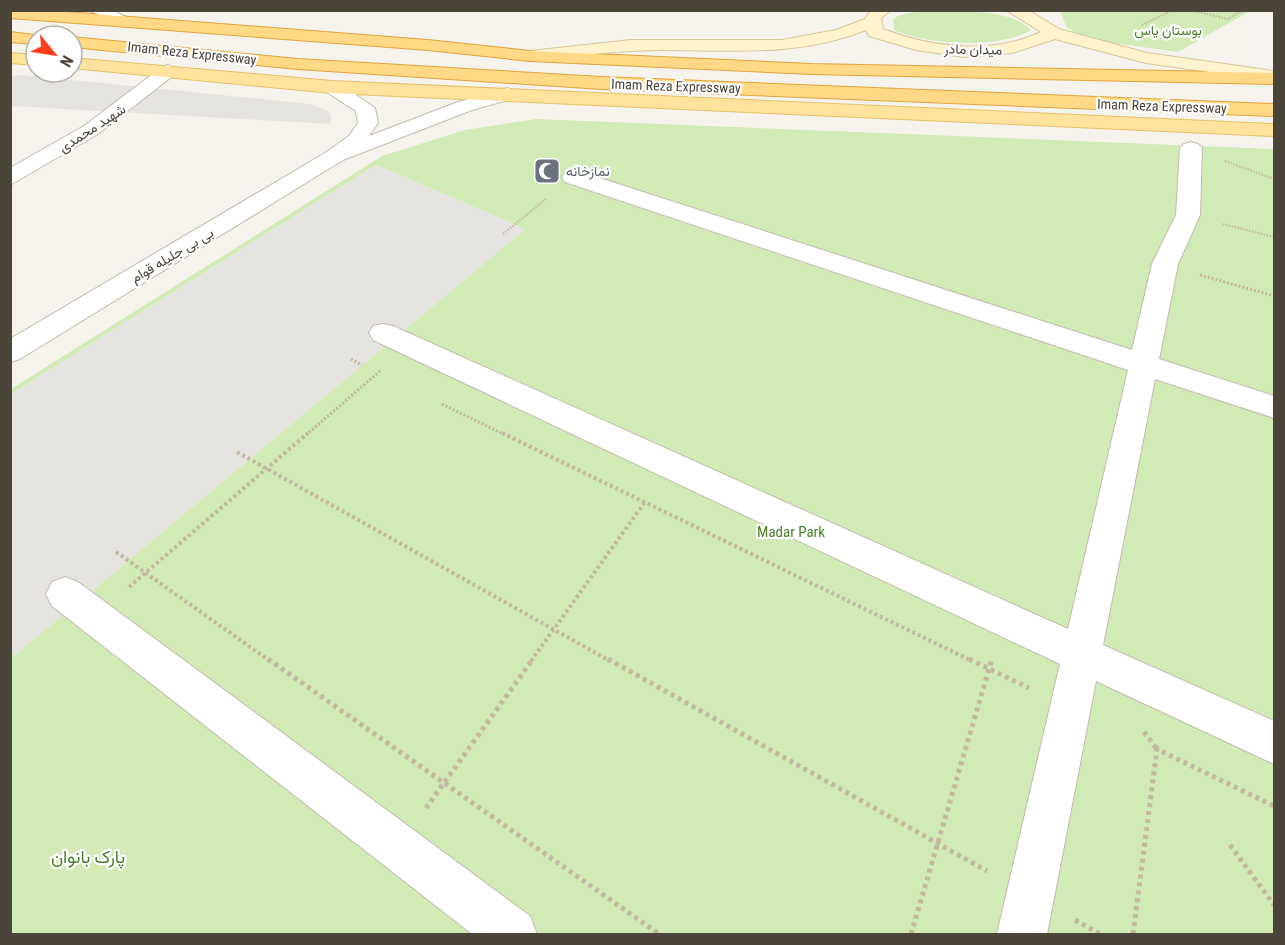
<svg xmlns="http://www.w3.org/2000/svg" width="1285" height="945" font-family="'Roboto Condensed',Vazirmatn,sans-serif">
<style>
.green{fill:#d2eab5}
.parking{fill:#e5e3e0}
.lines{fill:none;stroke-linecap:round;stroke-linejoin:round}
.pedestrian-casing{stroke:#c2bbae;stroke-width:2}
.minor-casing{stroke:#c2bbae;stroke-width:2}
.tertiary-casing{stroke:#c2bbae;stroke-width:2}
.secondary-casing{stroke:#d6c79b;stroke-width:2}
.primary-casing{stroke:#e6c16a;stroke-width:2}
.trunk-casing{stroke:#e0a43c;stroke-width:2}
.path-far3{stroke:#c4b79f;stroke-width:2;stroke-dasharray:1.5 1.5;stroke-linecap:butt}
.path-far2{stroke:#c4b79f;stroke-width:3;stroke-dasharray:2 2;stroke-linecap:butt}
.path-far1{stroke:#c4b79f;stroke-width:4;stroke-dasharray:3 3;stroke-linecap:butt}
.path{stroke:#c4b79f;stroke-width:5;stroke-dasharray:4 4;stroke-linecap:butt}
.pedestrian{fill:#fff;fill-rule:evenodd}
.minor{fill:#fff;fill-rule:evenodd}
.tertiary{fill:#fff;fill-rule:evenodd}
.secondary{fill:#fff3cd;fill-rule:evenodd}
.primary{fill:#ffe39c;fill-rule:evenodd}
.trunk{fill:#ffd985;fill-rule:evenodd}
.labels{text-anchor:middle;stroke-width:4.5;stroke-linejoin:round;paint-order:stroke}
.far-park-label{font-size:14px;fill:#4a7f2a;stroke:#fff}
.far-street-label{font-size:14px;fill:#4b4439;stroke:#fff}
.far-worship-label{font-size:14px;fill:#5b616d;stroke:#fff;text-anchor:start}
.park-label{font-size:15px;fill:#4a7f2a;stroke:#fff}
.near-park-label{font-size:18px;fill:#4a7f2a;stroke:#fff}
</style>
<rect width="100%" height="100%" fill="#f6f3ec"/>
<!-- green -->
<g class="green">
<polygon points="1060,11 1250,11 1178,52 1091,40 1067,28"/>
<path d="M915,12C946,12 1009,6 1031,30C1000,49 926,45 894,30L893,19L900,15Z"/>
<polygon points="536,119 1274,149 1274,934 11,934 11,651 15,655 525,229 376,165 11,394 11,389 382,156 465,130"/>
</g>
<!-- parking -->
<g class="parking">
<polygon points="22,75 310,104 328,111 331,117 330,124 11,106 10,77"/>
<polygon points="376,165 525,229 15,655 11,651 11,394"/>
</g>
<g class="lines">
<defs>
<g id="pedestrian">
<polygon points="1191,142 1198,144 1202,148 1200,215 1178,264 1159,359 1274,396 1274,418 1155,379 1103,645 1274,721 1274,764 1096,681 1047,934 997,934 1060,664 373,340 369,333 373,326 383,324 393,326 1068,629 1128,370 565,182 562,177 565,172 581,172 1132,350 1152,264 1176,215 1180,148 1184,144"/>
<polygon points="65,577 78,582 530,916 537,934 472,934 52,606 46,594 52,582"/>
</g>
<polygon id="minor" points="168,65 177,71 174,75 98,134 10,185 10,168 84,126 162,67"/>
<g id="tertiary">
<polygon points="88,10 112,10 135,22 127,27"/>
<polygon points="332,81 339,83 375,108 378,123 369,136 458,102 508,88 518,94 515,98 472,110 343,160 20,359 10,362 10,339 325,153 349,136 358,123 356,111 325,91 323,87 325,83"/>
</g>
<path id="secondary" d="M871,10H891L881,18L883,29C932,48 992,55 1041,32L1006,10H1028L1059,29L1147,53L1274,71V81L1146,63L1055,39L1012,53L964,57L916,50L869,36L866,30C799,57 733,50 663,50C618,50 574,56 530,61L521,56L530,51L631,40H782L836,30L865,19Z"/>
<g id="primary">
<polygon points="10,53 36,55 36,65 10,63"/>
<polygon points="72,58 332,81 1274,124 1274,136 332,93 72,68"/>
</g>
<g id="trunk">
<polygon points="10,10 41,10 428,40 530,51 811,64 1274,73 1274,84 811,74 530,61 428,50 10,18"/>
<polygon points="10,32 43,36 36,36 36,44 10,42"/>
<polygon points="72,37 298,59 602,77 1274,104 1274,116 602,89 298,69 72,47"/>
</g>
</defs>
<!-- pedestrian casing -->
<use href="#pedestrian" class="pedestrian-casing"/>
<!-- minor casing -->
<use href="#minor" class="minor-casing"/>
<!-- tertiary casing -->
<use href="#tertiary" class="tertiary-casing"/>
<!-- secondary casing -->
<use href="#secondary" class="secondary-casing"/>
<!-- primary casing -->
<use href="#primary" class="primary-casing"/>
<!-- trunk casing -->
<use href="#trunk" class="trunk-casing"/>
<!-- path-far3 -->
<g class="path-far3">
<polyline points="1170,11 1195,11"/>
<polyline points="1195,11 1228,19 1243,10"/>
<polyline points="1142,25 1171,11"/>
<polyline points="1225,161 1274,179"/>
<polyline points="1223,224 1274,237"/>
<polyline points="503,234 547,198"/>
</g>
<!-- path-far2 -->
<g class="path-far2">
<polyline points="1200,275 1274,296"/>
<polyline points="351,359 362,365"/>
<polyline points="442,404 505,435"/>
<polyline points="306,435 380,371"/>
</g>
<!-- path-far1 -->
<g class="path-far1">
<polyline points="502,433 972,661"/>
<polyline points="237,452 610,661"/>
<polyline points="116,552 270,661"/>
<polyline points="129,587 308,433"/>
<polyline points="531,661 645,502"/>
</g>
<!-- path -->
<g class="path">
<polyline points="268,659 659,934"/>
<polyline points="608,659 987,871"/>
<polyline points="969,659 1029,688"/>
<polyline points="1144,732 1157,749"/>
<polyline points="426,808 533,659"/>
<polyline points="1230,845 1274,905"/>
<polyline points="1075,920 1100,934"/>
<polyline points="911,934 992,659"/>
<polyline points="1133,934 1157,749 1274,806"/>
</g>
<!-- pedestrian -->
<use href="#pedestrian" class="pedestrian"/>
<!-- minor -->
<use href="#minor" class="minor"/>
<!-- tertiary -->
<use href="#tertiary" class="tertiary"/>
<!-- secondary -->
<use href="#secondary" class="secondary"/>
<!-- primary -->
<use href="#primary" class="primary"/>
<!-- trunk -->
<use href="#trunk" class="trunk"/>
</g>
<!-- icons -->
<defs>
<symbol id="mosque-square" viewBox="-11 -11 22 22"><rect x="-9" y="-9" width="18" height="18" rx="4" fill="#6b7280" stroke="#fff"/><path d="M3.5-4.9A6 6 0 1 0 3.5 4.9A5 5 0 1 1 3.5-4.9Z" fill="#fff"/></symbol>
</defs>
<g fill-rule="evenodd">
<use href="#mosque-square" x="532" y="156" width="30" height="30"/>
</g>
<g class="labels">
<!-- far-park labels -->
<g class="far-park-label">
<text x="1168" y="35">بوستان یاس</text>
</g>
<!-- far-street labels -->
<g class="far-street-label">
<text transform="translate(973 49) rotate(1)" y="5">میدان مادر</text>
<text transform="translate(192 53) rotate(6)" y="5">Imam Reza Expressway</text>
<text transform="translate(676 86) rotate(2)" y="5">Imam Reza Expressway</text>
<text transform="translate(1162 106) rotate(2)" y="5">Imam Reza Expressway</text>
<text transform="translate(92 128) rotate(-33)" y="5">شهید محمدی</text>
<text transform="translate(172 255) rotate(-31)" y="5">بی بی جلیله قوام</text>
</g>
<!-- far-worship labels -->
<g class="far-worship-label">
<text x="566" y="176">نمازخانه</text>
</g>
<!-- park labels -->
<g class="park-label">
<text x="791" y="537">Madar Park</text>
</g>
<!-- near-park labels -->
<g class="near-park-label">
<text x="88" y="863">پارک بانوان</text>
</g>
</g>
<!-- border -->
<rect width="1285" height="945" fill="none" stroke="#4b4439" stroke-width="24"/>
<!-- north arrow -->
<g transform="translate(54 54) rotate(120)"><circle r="28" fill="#ffffff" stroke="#b7b4b0" stroke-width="1.5"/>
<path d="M0-4.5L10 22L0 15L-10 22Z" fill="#fc3f1d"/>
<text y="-9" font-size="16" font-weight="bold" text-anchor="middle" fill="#4b4439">N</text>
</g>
</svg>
